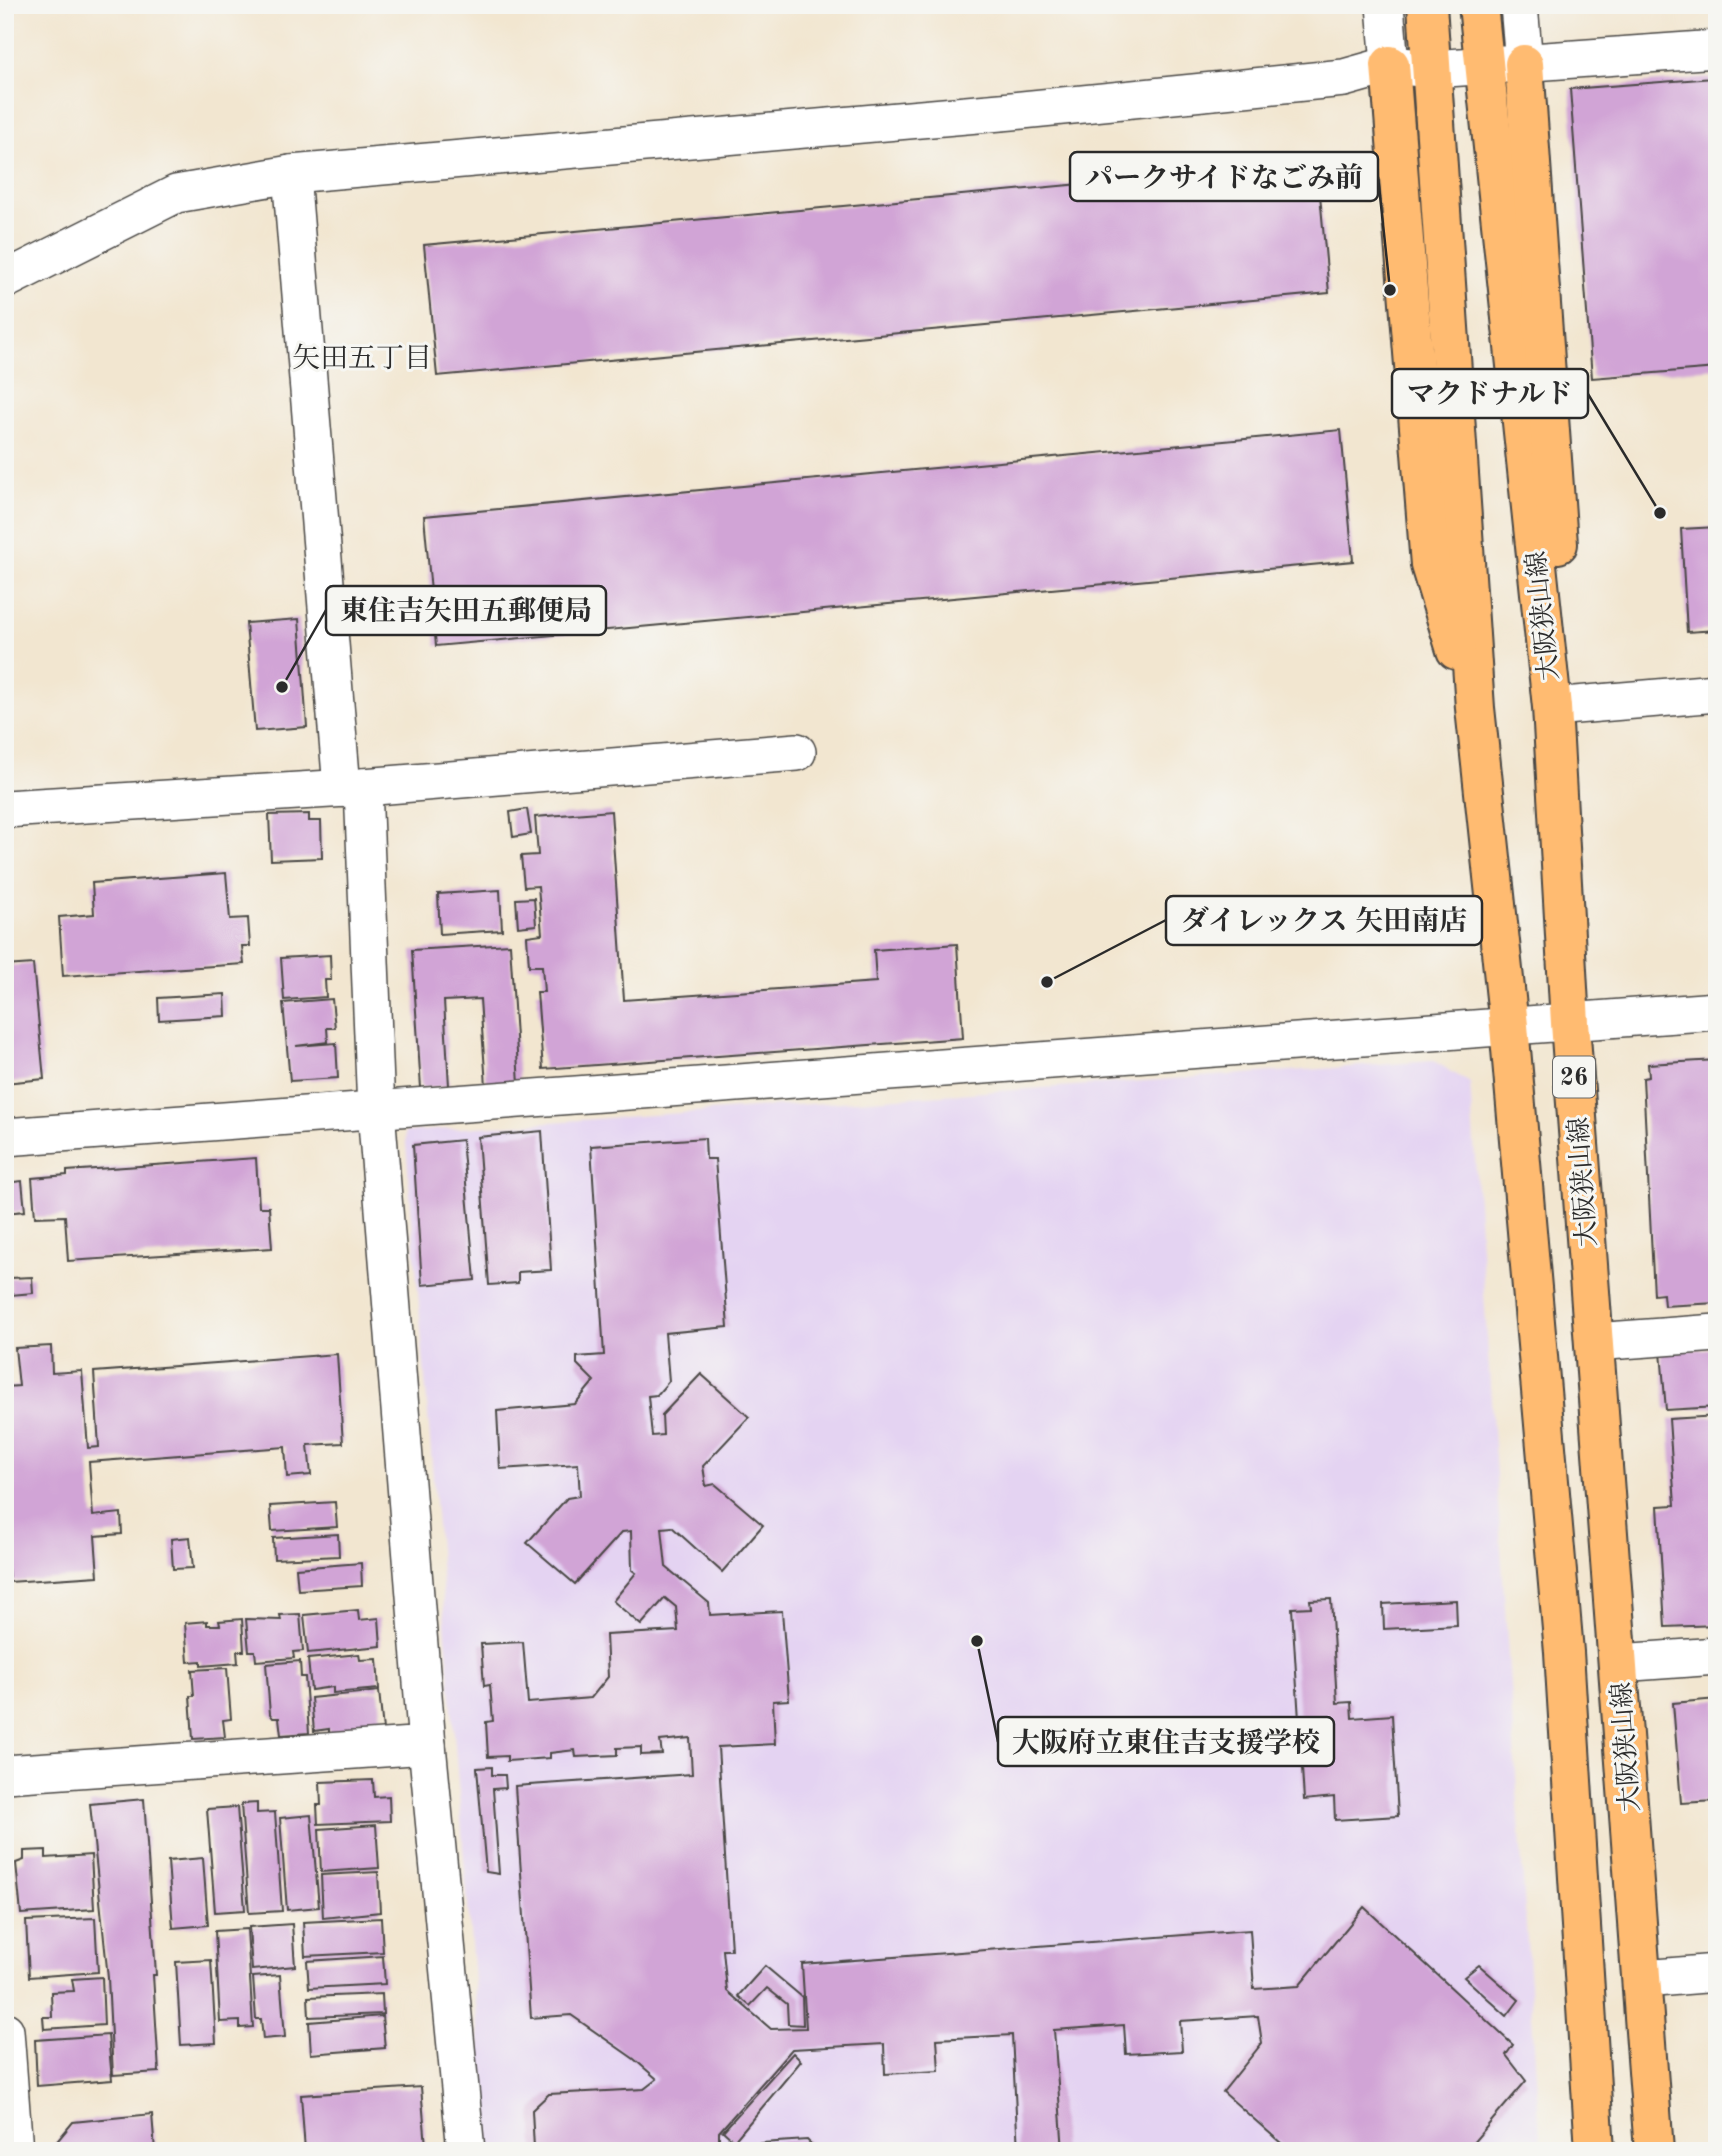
<svg xmlns="http://www.w3.org/2000/svg" width="1722" height="2156" font-family="'Old Standard TT','Noto Serif JP',serif">
<style>
.built{fill:#e4d3f2}
.building{fill:#d1a4d6}
.lines{fill:none;stroke-linecap:round;stroke-linejoin:round}
.minor-casing{stroke:#494744;stroke-width:40}
.primary-casing{stroke:#494744;stroke-width:42}
.minor{stroke:#fff;stroke-width:37}
.primary{stroke:#ffbb71;stroke-width:38}
.labels{text-anchor:middle;stroke-width:6;stroke-linejoin:round;paint-order:stroke}
.shield{fill:#f6f6f2;stroke:#686867;stroke-width:2}
.shield-label{font-size:24px;font-weight:bold;fill:#2b2b2b}
.street-label{font-size:26px;fill:#2b2b2b;stroke:#f6f6f2}
.neighbourhood-label{font-size:28px;fill:#2b2b2b;stroke:#f6f6f2}
.leader{fill:none;stroke:#2b2b2b;stroke-width:2.5}
.callout-dot{fill:#2b2b2b;stroke:#f6f6f2;stroke-width:2.5}
.callout{fill:#f6f6f2;stroke:#2b2b2b;stroke-width:2.5}
.callout-label{font-size:28px;text-anchor:middle;font-weight:bold;fill:#2b2b2b}
</style>
<rect width="100%" height="100%" fill="#f6f6f2"/>
<filter id="ink" filterUnits="userSpaceOnUse"><feTurbulence type="fractalNoise" baseFrequency=".0143" numOctaves="2"/><feDisplacementMap in="SourceGraphic" scale="14" xChannelSelector="R" yChannelSelector="G"/><feConvolveMatrix kernelMatrix="1 2 1 2 8 2 1 2 1" color-interpolation-filters="sRGB"/></filter>
<filter id="wash" filterUnits="userSpaceOnUse"><feTurbulence type="fractalNoise" baseFrequency=".00686" numOctaves="4" result="noise"/><feDisplacementMap in="SourceGraphic" scale="28" xChannelSelector="R" yChannelSelector="G"/><feGaussianBlur stdDeviation="1.57" result="paint"/><feColorMatrix in="noise" values="0 0 0 0 0 0 0 0 0 0 0 0 0 0 0 0 0 1.4 0 .05"/><feComposite in="paint" operator="in"/></filter>
<g filter="url(#wash)">
<rect width="100%" height="100%" fill="#f2e6d0"/>
<!-- built -->
<polygon class="built" points="1434,1061 1470,1083 1541,2151 488,2151 405,1132"/>
<g id="blocks">
<!-- building -->
<g class="building">
<polygon points="1713,78 1717,129 1717,368 1592,378 1570,89"/>
<polygon points="1317,162 1329,293 437,376 424,245"/>
<polygon points="1341,430 1353,561 436,646 424,516"/>
<polygon points="1717,527 1717,630 1687,632 1681,529"/>
<polygon points="299,619 307,727 255,731 246,623"/>
<polygon points="527,809 531,834 513,837 510,812"/>
<polygon points="611,811 624,1000 876,982 874,950 957,944 963,1038 543,1069 537,992 544,992 542,966 529,966 527,936 542,934 538,886 524,887 521,856 538,855 535,817"/>
<polygon points="309,814 309,821 321,821 322,858 271,860 269,815"/>
<polygon points="1717,824 1717,875 1715,875 1711,825"/>
<polygon points="226,873 230,919 248,918 250,946 242,946 244,964 63,976 59,917 94,914 92,883"/>
<polygon points="500,890 502,930 440,934 438,894"/>
<polygon points="534,898 536,925 518,927 516,899"/>
<polygon points="510,944 519,1084 486,1086 480,999 444,1001 449,1086 421,1088 412,950"/>
<polygon points="330,955 331,980 325,980 326,997 284,1000 281,958"/>
<polygon points="33,964 44,1079 5,1083 5,966"/>
<polygon points="225,994 226,1016 159,1020 158,998"/>
<polygon points="332,999 335,1028 327,1028 328,1042 296,1046 336,1043 338,1078 290,1081 283,1003"/>
<polygon points="1717,1060 1717,1303 1664,1306 1663,1294 1654,1295 1643,1078 1649,1077 1648,1064"/>
<polygon points="542,1131 551,1270 518,1272 518,1283 489,1285 478,1137"/>
<polygon points="705,1138 706,1159 715,1159 728,1327 665,1333 669,1381 657,1395 648,1396 652,1436 663,1435 662,1415 701,1374 749,1417 703,1466 706,1486 715,1484 763,1525 722,1572 672,1527 662,1528 666,1567 709,1603 710,1615 782,1611 789,1700 773,1701 775,1744 718,1747 731,1950 723,1950 727,1991 771,2029 806,2028 802,1964 1250,1930 1254,1989 1299,1986 1364,1907 1513,2045 1506,2055 1526,2081 1466,2151 1290,2151 1223,2092 1262,2043 1258,2016 1180,2021 1182,2051 1126,2054 1124,2025 1054,2030 1063,2151 1018,2151 1012,2035 937,2039 939,2071 885,2074 884,2044 792,2049 719,2132 719,2146 807,2140 818,2151 531,2151 534,2148 532,2110 549,2094 644,2089 657,2079 634,2059 571,2015 531,2018 515,1786 692,1774 690,1738 660,1741 662,1754 641,1755 641,1747 617,1748 617,1755 576,1757 575,1750 550,1753 550,1758 507,1761 507,1756 488,1757 486,1722 493,1721 490,1685 484,1686 481,1644 523,1642 528,1703 591,1698 608,1677 606,1635 678,1631 676,1607 665,1598 641,1625 613,1601 636,1573 632,1570 631,1531 622,1532 575,1584 527,1543 567,1498 580,1496 578,1464 500,1469 497,1411 575,1404 594,1381 577,1364 577,1357 604,1355 591,1146"/>
<polygon points="462,1140 475,1280 422,1285 413,1145"/>
<polygon points="256,1158 259,1207 269,1207 272,1248 68,1261 65,1216 35,1217 32,1178 67,1175 67,1171"/>
<polygon points="22,1181 25,1211 5,1213 5,1183"/>
<polygon points="32,1277 33,1293 11,1295 10,1278"/>
<polygon points="51,1346 52,1373 82,1371 88,1448 99,1447 94,1372 337,1354 343,1443 308,1445 311,1475 287,1477 285,1447 89,1462 93,1516 121,1513 122,1534 95,1536 98,1576 9,1582 5,1526 5,1387 19,1386 15,1348"/>
<polygon points="1717,1348 1717,1407 1666,1410 1661,1352"/>
<polygon points="1717,1416 1717,1625 1665,1627 1658,1506 1675,1505 1669,1419"/>
<polygon points="335,1502 337,1527 272,1531 270,1506"/>
<polygon points="338,1534 339,1556 274,1559 273,1538"/>
<polygon points="190,1537 193,1568 173,1569 171,1539"/>
<polygon points="361,1563 362,1586 298,1590 296,1568"/>
<polygon points="1331,1599 1337,1703 1351,1702 1352,1718 1392,1715 1398,1816 1335,1820 1334,1797 1304,1800 1292,1608 1311,1607 1310,1600"/>
<polygon points="1456,1600 1457,1625 1384,1629 1383,1604"/>
<polygon points="358,1610 359,1620 379,1618 381,1646 308,1653 304,1615"/>
<polygon points="300,1614 303,1651 293,1652 294,1658 256,1661 255,1651 249,1651 246,1619 281,1620 280,1615"/>
<polygon points="242,1619 244,1651 237,1651 238,1663 201,1666 201,1661 188,1662 185,1623 207,1621 207,1625 220,1625 219,1621"/>
<polygon points="359,1654 360,1660 377,1659 379,1689 333,1693 333,1687 311,1690 308,1659"/>
<polygon points="300,1661 301,1677 305,1677 309,1733 281,1735 279,1718 273,1718 270,1714 266,1664"/>
<polygon points="227,1668 231,1719 223,1720 225,1737 193,1739 190,1696 194,1696 192,1670"/>
<polygon points="379,1691 383,1730 329,1735 329,1729 314,1731 311,1698"/>
<polygon points="1717,1699 1717,1801 1681,1803 1673,1703"/>
<polygon points="492,1767 492,1775 505,1775 506,1788 493,1789 499,1874 486,1872 477,1768"/>
<polygon points="373,1780 374,1797 389,1796 390,1821 318,1824 317,1805 321,1805 320,1782"/>
<polygon points="144,1799 156,1975 153,1975 159,2072 113,2075 108,1978 90,1804"/>
<polygon points="257,1803 257,1813 275,1812 282,1911 249,1913 241,1804"/>
<polygon points="237,1807 245,1910 215,1912 207,1809"/>
<polygon points="311,1815 319,1907 287,1910 280,1818"/>
<polygon points="376,1825 379,1868 321,1872 319,1829"/>
<polygon points="46,1850 46,1858 91,1855 94,1909 21,1914 16,1863 24,1860 24,1851"/>
<polygon points="203,1858 208,1925 173,1928 168,1861"/>
<polygon points="378,1872 380,1912 323,1918 321,1875"/>
<polygon points="95,1918 98,1972 29,1977 26,1921"/>
<polygon points="381,1918 383,1952 305,1956 303,1922"/>
<polygon points="292,1924 295,1966 252,1970 249,1927"/>
<polygon points="247,1929 253,2027 240,2028 240,2021 220,2022 215,1931"/>
<polygon points="383,1956 385,1984 309,1988 307,1961"/>
<polygon points="211,1960 216,2043 181,2045 176,1962"/>
<polygon points="1479,1965 1519,2000 1507,2016 1464,1977"/>
<polygon points="765,1966 802,1997 803,2025 788,2024 787,2004 767,1988 750,2006 738,1996"/>
<polygon points="280,1975 285,2037 263,2039 261,2019 256,2019 253,1977"/>
<polygon points="102,1977 104,2025 44,2029 43,2017 52,2017 51,1992 74,1991 72,1979"/>
<polygon points="382,1994 383,2014 309,2017 308,1997"/>
<polygon points="382,2016 385,2048 311,2054 309,2022"/>
<polygon points="108,2035 112,2080 37,2086 35,2040"/>
<polygon points="793,2053 801,2061 734,2141 723,2131"/>
<polygon points="421,2087 426,2146 454,2144 455,2151 305,2151 301,2095"/>
<polygon points="152,2114 155,2151 49,2151 73,2122"/>
</g>
</g>
</g>
<g filter="url(#ink)">
<use href="#blocks" fill-opacity="0" stroke="#494744" stroke-width="2"/>
<g class="lines">
<defs>
<g id="minor">
<polyline points="1385,5 1390,65"/>
<polyline points="1519,5 1524,64"/>
<polyline points="291,174 342,788"/>
<polyline points="5,280 176,194 291,174 1012,111 1344,78 1390,65 1433,69 1717,49"/>
<polyline points="1552,707 1717,693"/>
<polyline points="363,787 797,752"/>
<polyline points="5,809 363,787 376,1110 427,1745 5,1774"/>
<polyline points="5,1137 1717,1011"/>
<polyline points="1594,1342 1717,1333"/>
<polyline points="1619,1663 1717,1656"/>
<polyline points="427,1745 466,2151"/>
<polyline points="1643,1979 1717,1973"/>
<polyline points="5,2031 14,2151"/>
</g>
<g id="primary">
<polyline points="1427,5 1475,708 1509,1026 1564,1652 1595,2151"/>
<polyline points="1478,5 1552,707 1570,1023 1654,2151"/>
<polyline points="1524,64 1558,544"/>
<polyline points="1390,65 1430,565 1456,650"/>
</g>
</defs>
<!-- minor casing -->
<use href="#minor" class="minor-casing"/>
<!-- primary casing -->
<use href="#primary" class="primary-casing"/>
<!-- minor -->
<use href="#minor" class="minor"/>
<!-- primary -->
<use href="#primary" class="primary"/>
</g>
</g>
<g class="labels">
<!-- shield labels -->
<rect class="shield" x="1553" y="1056.5" width="42" height="41" rx="5"/>
<g class="shield-label">
<text x="1574" y="1085">26</text>
</g>
<!-- street labels -->
<g class="street-label">
<text transform="translate(1542 616) rotate(-96)" y="9">大阪狭山線</text>
<text transform="translate(1582 1182) rotate(-94)" y="9">大阪狭山線</text>
<text transform="translate(1625 1747) rotate(-94)" y="9">大阪狭山線</text>
</g>
<!-- neighbourhood labels -->
<g class="neighbourhood-label">
<text x="362" y="367">矢田五丁目</text>
</g>
</g>
<!-- callouts -->
<path class="leader" d="M1390 290L1378 177M1660 513L1588 394M282 687L326 610M1047 982L1166 920M977 1641L998 1742"/>
<g class="callout-dot">
<circle cx="1390" cy="290" r="7"/>
<circle cx="1660" cy="513" r="7"/>
<circle cx="282" cy="687" r="7"/>
<circle cx="1047" cy="982" r="7"/>
<circle cx="977" cy="1641" r="7"/>
</g>
<g class="callout">
<rect x="1070" y="152" width="308" height="49" rx="7"/>
<rect x="1392" y="369" width="196" height="49" rx="7"/>
<rect x="326" y="586" width="280" height="49" rx="7"/>
<rect x="1166" y="896" width="316" height="49" rx="7"/>
<rect x="998" y="1717" width="336" height="49" rx="7"/>
</g>
<g class="callout-label">
<text x="1224" y="187">パークサイドなごみ前</text>
<text x="1490" y="403">マクドナルド</text>
<text x="466" y="620">東住吉矢田五郵便局</text>
<text x="1324" y="930">ダイレックス 矢田南店</text>
<text x="1166" y="1752">大阪府立東住吉支援学校</text>
</g>
<!-- margin -->
<rect width="1722" height="2156" fill="none" stroke="#f6f6f2" stroke-width="28"/>
</svg>
